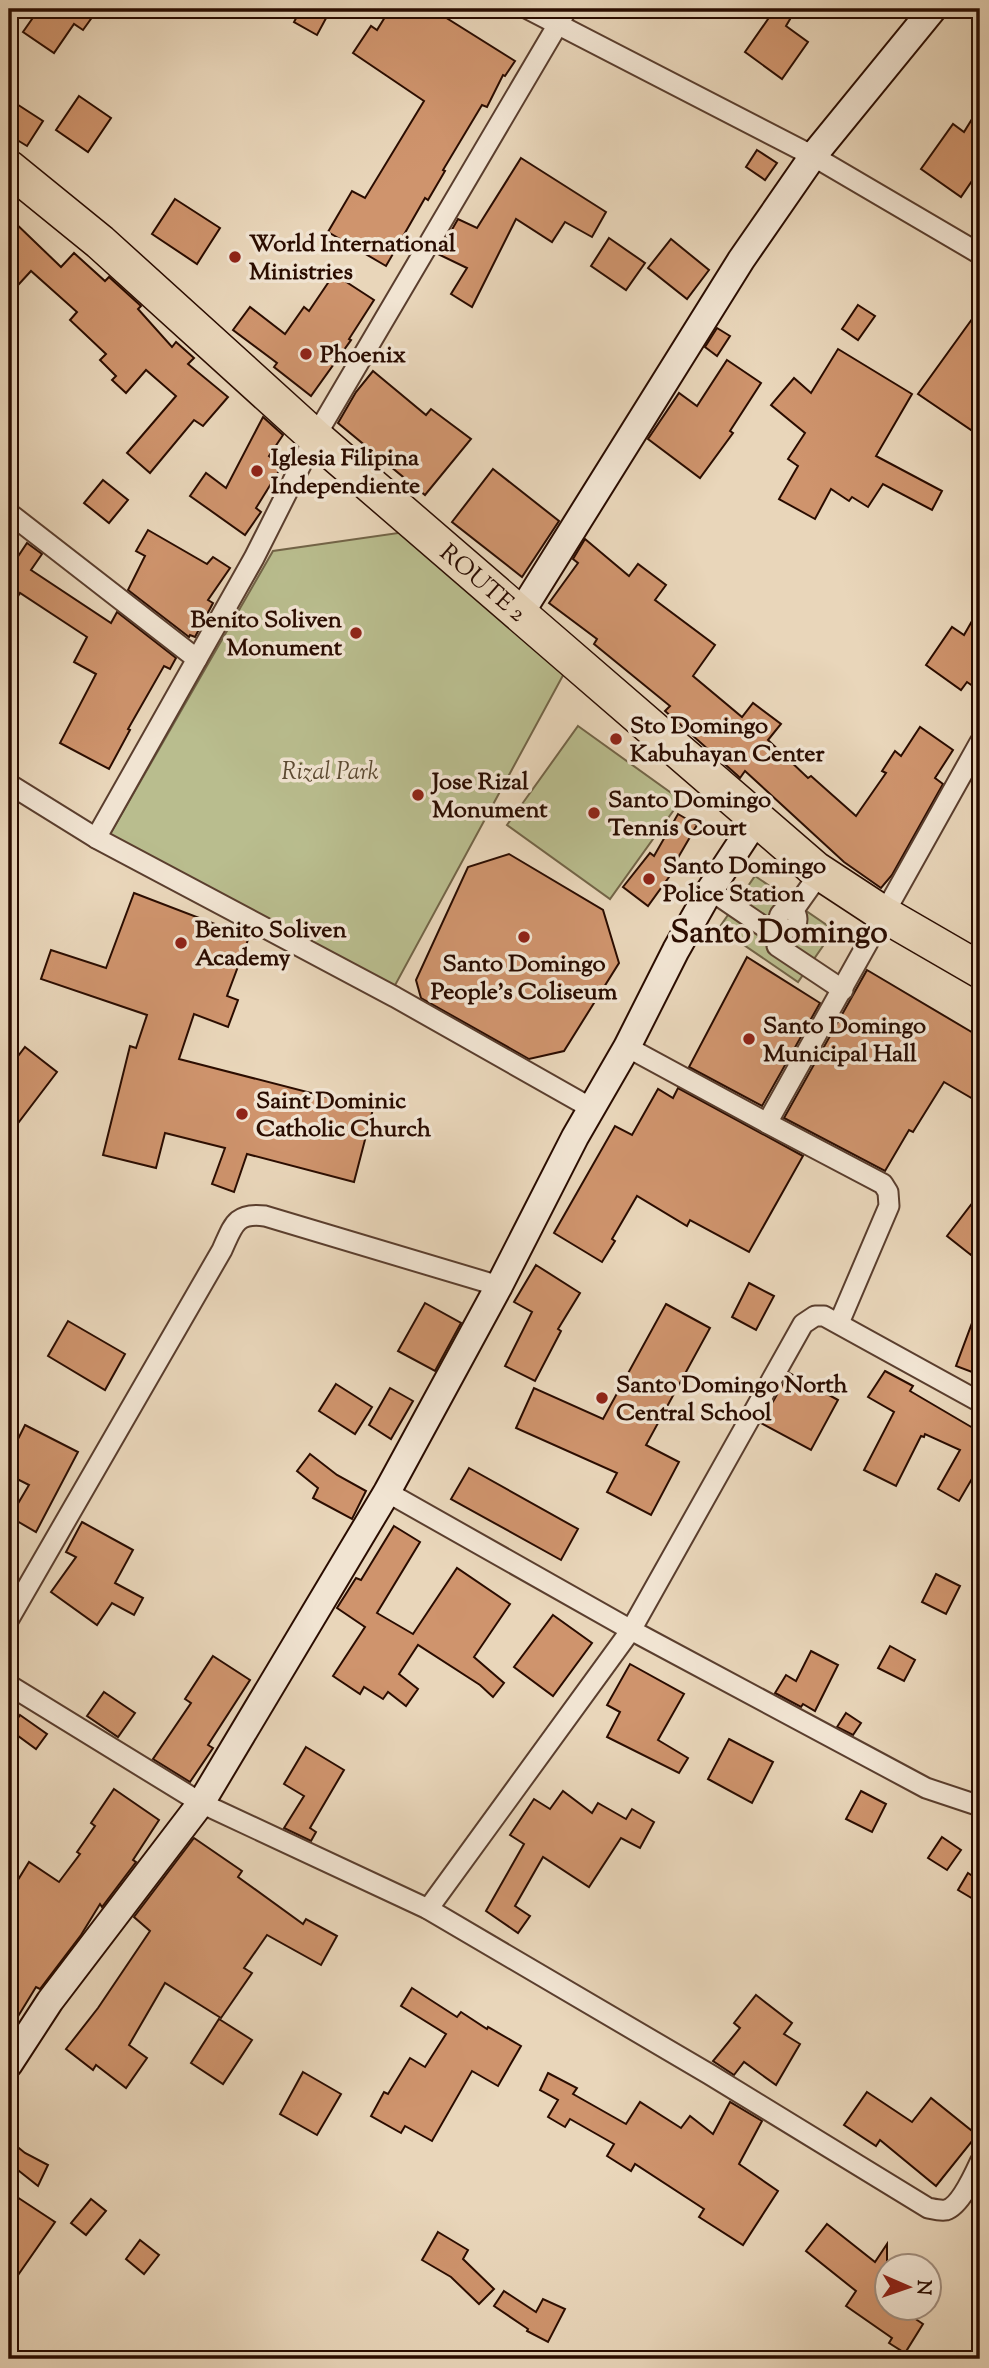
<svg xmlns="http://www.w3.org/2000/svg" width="989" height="2368" font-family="'Sorts Mill Goudy',serif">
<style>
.green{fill:#b9bd8e;stroke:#726447;stroke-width:2}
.building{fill:#cf946d;stroke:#2a0c00;stroke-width:2}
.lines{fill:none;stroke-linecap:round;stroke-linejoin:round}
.street-casing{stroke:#5a3e2e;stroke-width:23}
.secondary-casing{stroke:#2a0c00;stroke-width:30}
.highway-casing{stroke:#2a0c00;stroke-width:38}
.street{stroke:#f1e4d2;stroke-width:19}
.secondary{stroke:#f1e4d2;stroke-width:26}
.highway{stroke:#e9d6ba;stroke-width:35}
.poi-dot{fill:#8f2418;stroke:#f1e4d2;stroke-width:2.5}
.labels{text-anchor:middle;stroke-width:7;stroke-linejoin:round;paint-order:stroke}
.poi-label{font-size:24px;font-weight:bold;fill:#2a0c00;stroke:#f1e4d2;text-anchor:start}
.street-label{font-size:24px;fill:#2a0c00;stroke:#f1e4d2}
.park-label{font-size:24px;font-style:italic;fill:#5c4a32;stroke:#f1e4d2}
.district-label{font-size:32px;font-weight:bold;fill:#2a0c00;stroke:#f1e4d2}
</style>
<rect width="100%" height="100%" fill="#e9d6ba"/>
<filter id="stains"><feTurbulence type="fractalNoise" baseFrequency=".00286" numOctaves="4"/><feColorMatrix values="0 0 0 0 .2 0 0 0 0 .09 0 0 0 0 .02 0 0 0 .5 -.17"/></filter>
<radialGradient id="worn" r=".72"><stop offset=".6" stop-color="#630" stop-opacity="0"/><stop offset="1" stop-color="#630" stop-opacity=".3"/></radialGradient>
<!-- green -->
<g class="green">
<polygon points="412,531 567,668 393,989 109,836 273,551"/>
<polygon points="578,726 681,800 610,899 507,825"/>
<polygon points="755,876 834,930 798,982 719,928"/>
</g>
<!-- building -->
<g class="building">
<polygon points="39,9 98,9 83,30 74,24 54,53 23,32"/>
<polygon points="301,9 331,9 317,35 294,22"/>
<polygon points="390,9 432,9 515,61 505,76 503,75 487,107 482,105 443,170 445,171 428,200 425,198 386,266 328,232 352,191 365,198 424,101 353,53 371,26 377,30"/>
<polygon points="775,9 796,9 786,26 808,42 782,79 745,52"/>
<polygon points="79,96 111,118 88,152 56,130"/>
<polygon points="9,99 43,121 27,146 9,135"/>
<polygon points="980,106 980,169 961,197 921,169 953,124 964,132"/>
<polygon points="757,150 777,163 765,180 746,167"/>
<polygon points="521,158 606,212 592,237 565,222 552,242 516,219 472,307 451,294 467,268 438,254 458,219 477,228"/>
<polygon points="175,199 220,228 197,264 152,234"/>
<polygon points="9,217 61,267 74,253 105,281 109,277 141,306 138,309 172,347 176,342 194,358 188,364 228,397 203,426 194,420 150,473 127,453 176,396 146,370 126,393 112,380 116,376 100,360 106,354 70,320 77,312 31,271 9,295"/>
<polygon points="609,238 645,263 626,290 591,266"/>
<polygon points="671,239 709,270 687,299 648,268"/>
<polygon points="334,274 374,300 349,339 351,340 311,396 274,367 277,363 233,330 250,307 285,334 304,307 309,311"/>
<polygon points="858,305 875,316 858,340 842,329"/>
<polygon points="980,308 980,436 918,394"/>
<polygon points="717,328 730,336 717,356 705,347"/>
<polygon points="838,349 912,394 876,456 942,491 932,510 883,484 868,507 852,497 849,501 831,489 815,519 779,499 798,466 788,459 805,433 771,405 794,378 811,393"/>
<polygon points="727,360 761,383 730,431 733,433 700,478 648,439 679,393 697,406"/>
<polygon points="373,371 426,415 431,409 471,439 425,495 338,423 356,392"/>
<polygon points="263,417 283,435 269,456 282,466 256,508 261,512 245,535 190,496 206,473 226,488"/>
<polygon points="493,469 559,521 522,577 452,522"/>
<polygon points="103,480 128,500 109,523 84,503"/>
<polygon points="148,530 207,564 213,557 230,568 208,600 213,603 195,637 190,635 189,637 128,590 145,556 136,551"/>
<polygon points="585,539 629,576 638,564 666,585 655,600 715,645 693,676 742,717 753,703 781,724 768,740 808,778 811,776 856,816 886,773 882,771 895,751 901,756 920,727 953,750 935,778 943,784 892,875 881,888 844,862 745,771 740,778 737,775 665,711 670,706 594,644 597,639 549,603 578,563 573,559"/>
<polygon points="27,543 42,554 31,570 111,623 117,612 176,658 170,669 164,666 128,729 130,730 109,769 60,743 96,674 74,662 87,637 20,593 9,611 9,570"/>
<polygon points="980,607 980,691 967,682 961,690 926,665 952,627 964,635"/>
<polygon points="678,814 697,825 672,868 674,870 648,906 623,887 650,853 654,856"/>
<polygon points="509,854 603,910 619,963 564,1051 529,1059 421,998 416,980 468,867"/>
<polygon points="134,893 249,937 227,996 238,1000 228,1027 194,1014 179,1059 373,1109 354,1182 247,1154 234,1192 212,1184 225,1148 165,1133 156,1168 103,1155 130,1046 136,1048 147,1015 41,979 51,950 106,968"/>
<polygon points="747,957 820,1003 762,1106 689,1067"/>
<polygon points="867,970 980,1037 980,1103 944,1082 913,1132 909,1130 885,1171 784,1118"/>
<polygon points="25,1047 57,1072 9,1135 9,1068"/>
<polygon points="678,1088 803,1156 749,1252 690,1220 687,1226 637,1196 612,1239 615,1241 602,1262 554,1233 615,1126 632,1135 658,1089 673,1098"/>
<polygon points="980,1193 980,1237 971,1255 947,1236"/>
<polygon points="536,1265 580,1293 558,1329 561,1331 535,1381 505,1366 532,1312 514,1302"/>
<polygon points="749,1283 774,1296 756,1330 732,1317"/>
<polygon points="425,1303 461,1323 435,1371 398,1351"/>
<polygon points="666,1304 710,1328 646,1445 679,1462 651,1515 607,1492 617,1473 516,1428 534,1388 603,1419"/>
<polygon points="978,1307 980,1308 980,1375 956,1366"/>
<polygon points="68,1321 125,1354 105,1390 48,1356"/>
<polygon points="885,1371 913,1386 910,1391 973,1428 980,1416 980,1465 959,1501 938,1489 960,1450 925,1434 924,1437 921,1436 896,1486 864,1470 894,1412 868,1397"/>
<polygon points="789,1373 838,1400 811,1450 761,1423"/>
<polygon points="336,1384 372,1407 355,1434 319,1411"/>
<polygon points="390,1388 413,1401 391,1439 369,1425"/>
<polygon points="25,1425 78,1452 36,1532 10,1517 29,1485 9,1475 9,1457"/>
<polygon points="310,1454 337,1475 366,1491 352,1519 313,1498 318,1488 297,1471"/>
<polygon points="469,1468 578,1529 561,1560 451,1499"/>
<polygon points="82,1522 133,1550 115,1583 143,1598 134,1615 112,1603 97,1625 51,1592 76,1557 66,1552"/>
<polygon points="394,1526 420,1542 377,1613 413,1634 457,1568 510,1604 474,1657 504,1683 493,1697 480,1685 418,1645 399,1674 418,1689 406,1706 388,1692 383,1699 364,1687 360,1694 333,1676 365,1627 337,1608 356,1578 361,1580"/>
<polygon points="936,1574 960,1586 946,1614 922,1602"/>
<polygon points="553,1615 592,1643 553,1696 514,1667"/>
<polygon points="890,1646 915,1660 904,1681 878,1668"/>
<polygon points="811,1651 838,1665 815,1711 803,1704 801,1707 775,1693 786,1675 796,1681"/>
<polygon points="213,1656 250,1680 208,1745 213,1748 190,1782 153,1759 191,1703 185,1699"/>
<polygon points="630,1664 684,1694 658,1740 688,1758 679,1773 607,1737 620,1712 607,1705"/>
<polygon points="104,1692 135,1713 118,1737 87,1716"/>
<polygon points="846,1713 861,1723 853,1735 837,1727"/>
<polygon points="20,1715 47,1734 36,1749 10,1730"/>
<polygon points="729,1739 773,1762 752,1803 708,1779"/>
<polygon points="306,1747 344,1770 310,1828 316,1832 311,1841 284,1828 304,1796 284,1784"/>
<polygon points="114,1789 159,1820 133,1860 136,1862 102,1907 100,1904 81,1935 40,1989 36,1987 9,2031 9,1878 16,1883 29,1862 59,1882 80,1854 77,1852 95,1826 91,1823"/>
<polygon points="563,1791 592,1813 598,1803 626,1819 632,1809 654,1822 640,1848 621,1838 589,1887 543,1857 515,1906 530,1916 518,1933 486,1911 524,1844 510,1835 534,1799 550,1809"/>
<polygon points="861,1791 886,1804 872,1832 846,1819"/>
<polygon points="942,1837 961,1850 947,1870 928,1858"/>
<polygon points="194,1838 242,1871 238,1877 303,1924 306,1919 337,1936 321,1965 267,1935 244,1968 252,1973 221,2018 165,1983 129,2045 147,2058 126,2088 96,2065 93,2070 66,2049 98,2008 150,1931 134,1917"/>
<polygon points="968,1873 980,1881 980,1903 958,1890"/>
<polygon points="412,1988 457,2017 461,2012 487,2029 488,2027 521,2046 498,2086 472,2071 432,2141 405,2126 401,2133 371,2116 384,2092 388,2094 410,2058 425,2067 446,2034 401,2006"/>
<polygon points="756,1995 792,2023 784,2034 800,2044 776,2085 744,2062 734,2075 713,2061 740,2028 734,2023"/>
<polygon points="219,2019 252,2040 223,2084 191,2063"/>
<polygon points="303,2072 341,2094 317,2135 280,2114"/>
<polygon points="548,2073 577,2088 573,2094 626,2124 640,2102 681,2128 690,2116 713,2134 730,2102 762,2121 739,2164 778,2191 743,2245 699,2217 704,2209 635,2164 631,2171 607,2156 614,2144 570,2119 565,2127 548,2117 558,2100 540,2090"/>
<polygon points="867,2092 912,2122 931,2098 977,2135 936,2186 880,2140 876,2146 844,2125"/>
<polygon points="9,2140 25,2153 48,2165 38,2186 9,2163"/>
<polygon points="17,2197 55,2222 9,2288 9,2211"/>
<polygon points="91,2199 106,2211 86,2235 71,2223"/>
<polygon points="827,2224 875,2262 887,2244 887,2308 899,2308 923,2324 905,2353 889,2343 892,2338 846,2306 856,2291 806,2251"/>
<polygon points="438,2232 468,2250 463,2259 494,2289 479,2304 451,2277 422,2260"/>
<polygon points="140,2240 159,2255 144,2274 126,2259"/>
<polygon points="504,2291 536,2312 543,2299 565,2309 548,2342 527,2331 528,2329 494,2306"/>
</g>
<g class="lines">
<defs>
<g id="street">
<polyline points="528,9 813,156 980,254"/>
<polyline points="9,513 197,659"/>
<polyline points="9,784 96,838 395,997 591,1108"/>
<polyline points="96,838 254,558 315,437 567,9"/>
<polyline points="710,890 773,933"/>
<circle cx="788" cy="919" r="9"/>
<polyline points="793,911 820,873"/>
<polyline points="777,946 843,990"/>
<polyline points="627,1047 767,1123 980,742"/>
<polyline points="767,1123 883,1184 888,1192 889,1206 839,1323"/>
<polyline points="387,1492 631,1630 926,1788 980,1806"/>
<path d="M9,1619L222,1250C233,1226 235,1212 265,1216L499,1286"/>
<path d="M9,1685L201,1803L428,1909L709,2074L928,2208C933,2209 940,2211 946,2210C960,2206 974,2175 980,2162"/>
<polyline points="428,1909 631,1630 803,1324 815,1316 824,1316 980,1402"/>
</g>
<g id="secondary">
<polyline points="520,614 741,260 813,156 933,9"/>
<polyline points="9,2064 50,2001 201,1803 387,1492 499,1286 575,1137 627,1047 676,950 710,890 756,820"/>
</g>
<g id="highway">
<path id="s1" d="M9,168L100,242L315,437L815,869L885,915L980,970"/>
</g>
</defs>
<!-- street casing -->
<use href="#street" class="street-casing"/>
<!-- secondary casing -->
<use href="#secondary" class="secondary-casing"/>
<!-- highway casing -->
<use href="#highway" class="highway-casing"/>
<!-- street -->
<use href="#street" class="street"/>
<!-- secondary -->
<use href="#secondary" class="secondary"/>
<!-- highway -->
<use href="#highway" class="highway"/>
</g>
<!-- markers -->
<g class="poi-dot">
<circle cx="235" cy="257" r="7"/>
<circle cx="306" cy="354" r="7"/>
<circle cx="257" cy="471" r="7"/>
<circle cx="356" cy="633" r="7"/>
<circle cx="616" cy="739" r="7"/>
<circle cx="418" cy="795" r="7"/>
<circle cx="594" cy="813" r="7"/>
<circle cx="649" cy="879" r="7"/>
<circle cx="524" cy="937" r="7"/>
<circle cx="181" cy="943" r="7"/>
<circle cx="749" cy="1039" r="7"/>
<circle cx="242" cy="1114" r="7"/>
<circle cx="602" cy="1398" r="7"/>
</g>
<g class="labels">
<!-- poi labels -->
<g class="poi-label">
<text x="249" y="251">World International<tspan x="249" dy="28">Ministries</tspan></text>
<text x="320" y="362">Phoenix</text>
<text x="271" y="465">Iglesia Filipina<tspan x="271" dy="28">Independiente</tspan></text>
<text x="342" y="627" text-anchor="end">Benito Soliven<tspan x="342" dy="28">Monument</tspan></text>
<text x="630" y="733">Sto Domingo<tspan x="630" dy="28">Kabuhayan Center</tspan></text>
<text x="432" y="789">Jose Rizal<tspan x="432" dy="28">Monument</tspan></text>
<text x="608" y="807">Santo Domingo<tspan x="608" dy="28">Tennis Court</tspan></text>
<text x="663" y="873">Santo Domingo<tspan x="663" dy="28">Police Station</tspan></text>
<text x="195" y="937">Benito Soliven<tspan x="195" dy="28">Academy</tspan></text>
<text x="524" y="971" text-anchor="middle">Santo Domingo<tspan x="524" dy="28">People's Coliseum</tspan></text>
<text x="763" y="1033">Santo Domingo<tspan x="763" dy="28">Municipal Hall</tspan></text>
<text x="256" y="1108">Saint Dominic<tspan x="256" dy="28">Catholic Church</tspan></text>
<text x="616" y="1392">Santo Domingo North<tspan x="616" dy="28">Central School</tspan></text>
</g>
<!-- street labels -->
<g class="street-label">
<text dy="8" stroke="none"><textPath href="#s1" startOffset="630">ROUTE 2</textPath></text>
</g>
<!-- park labels -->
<g class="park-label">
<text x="330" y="779">Rizal Park</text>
</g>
<!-- district labels -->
<g class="district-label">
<text x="779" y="942">Santo Domingo</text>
</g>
</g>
<!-- margin -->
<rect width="989" height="2368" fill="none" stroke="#e9d6ba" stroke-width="35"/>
<rect x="10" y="10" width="968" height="2347" fill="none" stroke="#2a0c00" stroke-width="3.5"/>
<rect x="18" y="18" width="954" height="2333" fill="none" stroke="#2a0c00" stroke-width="2"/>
<!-- north arrow -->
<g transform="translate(908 2287) rotate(92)"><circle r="33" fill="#f1e4d2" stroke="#a18e7e" stroke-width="2"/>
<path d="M0-5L12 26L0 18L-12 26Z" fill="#8f2418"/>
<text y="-10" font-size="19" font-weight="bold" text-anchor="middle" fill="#2a0c00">N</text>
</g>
<rect width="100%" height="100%" filter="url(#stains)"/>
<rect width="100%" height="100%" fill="url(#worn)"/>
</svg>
